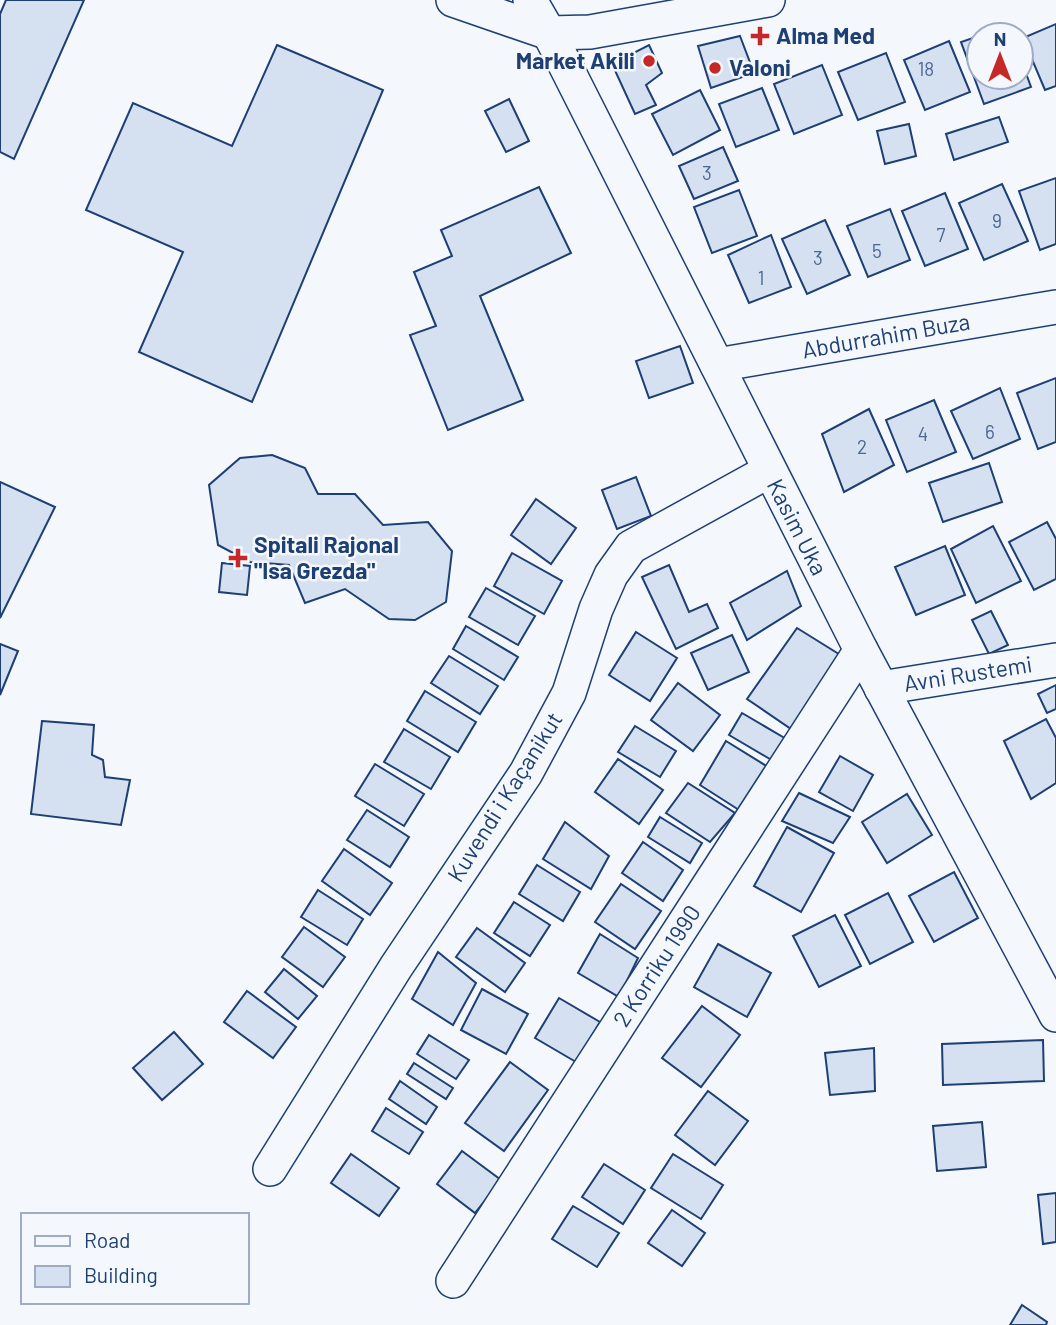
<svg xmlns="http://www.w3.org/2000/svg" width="1056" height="1325" font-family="Barlow,sans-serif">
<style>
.building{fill:#d5e0f0;stroke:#1d3f73;stroke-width:2}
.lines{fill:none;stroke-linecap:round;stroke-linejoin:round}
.minor-casing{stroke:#1d3f73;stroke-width:36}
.minor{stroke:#f4f7fb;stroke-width:33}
.poi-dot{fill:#c62828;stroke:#f4f7fb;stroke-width:2.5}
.labels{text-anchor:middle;stroke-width:5;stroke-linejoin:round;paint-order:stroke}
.number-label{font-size:19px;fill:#4b6792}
.poi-label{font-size:23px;font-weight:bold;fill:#1d3f73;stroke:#f4f7fb;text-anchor:start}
.street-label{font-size:23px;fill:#1d3f73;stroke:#f4f7fb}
</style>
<rect width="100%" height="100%" fill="#f4f7fb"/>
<!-- building -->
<g class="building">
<polygon points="6,0 84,0 14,159 0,152 0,14"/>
<polygon points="1056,24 1056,86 1045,90 1023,38"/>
<polygon points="1008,25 1012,35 980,35"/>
<polygon points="740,36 754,73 711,88 698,46"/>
<polygon points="979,36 979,77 1021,77 1021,60 1031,87 984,104 961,42"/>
<polygon points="949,41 970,92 925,110 904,60"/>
<polygon points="277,45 383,90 252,402 139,352 183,252 86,210 133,103 232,146"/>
<polygon points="649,45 662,73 646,85 656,105 635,114 612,64"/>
<polygon points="886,53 905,102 858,120 838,72"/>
<polygon points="822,65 842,115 794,134 774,84"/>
<polygon points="762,88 779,130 736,147 719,104"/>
<polygon points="700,90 720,130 673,155 652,114"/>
<polygon points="509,99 529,141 506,152 485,111"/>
<polygon points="999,117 1008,142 954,160 946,134"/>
<polygon points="909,124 916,156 885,164 877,131"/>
<polygon points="723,147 738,181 694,199 679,166"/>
<polygon points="1056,178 1056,244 1040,250 1019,191"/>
<polygon points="1002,184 1028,241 984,260 959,203"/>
<polygon points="539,187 571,253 480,296 523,400 448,430 410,335 436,326 414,272 452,256 441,230"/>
<polygon points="739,190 757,236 712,253 694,207"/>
<polygon points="945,193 968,249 925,266 902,211"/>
<polygon points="890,209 910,260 868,277 847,226"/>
<polygon points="825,220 850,275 807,294 782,239"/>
<polygon points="771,235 791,287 749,303 728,255"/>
<polygon points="680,346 693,383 649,398 636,361"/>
<polygon points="1056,378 1056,442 1038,449 1017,393"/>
<polygon points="1000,388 1020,439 973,459 951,411"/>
<polygon points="934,400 956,452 907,472 886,420"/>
<polygon points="869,409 894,465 844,492 822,434"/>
<polygon points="272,455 305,468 318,494 355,494 383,525 428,522 452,551 446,602 415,620 389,619 345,589 305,603 289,565 250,562 218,545 209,485 240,458"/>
<polygon points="989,463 1002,502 943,522 929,483"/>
<polygon points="636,477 651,516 617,529 602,490"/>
<polygon points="0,482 55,507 0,618"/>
<polygon points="536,499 576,528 551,564 511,535"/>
<polygon points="1047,522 1056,539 1056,579 1034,590 1009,542"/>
<polygon points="993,526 1021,581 976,603 951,549"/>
<polygon points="945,546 965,595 916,615 895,567"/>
<polygon points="512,553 562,581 544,614 494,586"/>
<polygon points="222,563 250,566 247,595 219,592"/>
<polygon points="669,565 689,612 707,604 718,628 676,649 642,577"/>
<polygon points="787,571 801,606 747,640 730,603"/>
<polygon points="486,588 535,616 518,645 469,617"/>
<polygon points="991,611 1008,645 989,654 972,620"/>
<polygon points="466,626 518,657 504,680 453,649"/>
<polygon points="797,628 842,656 794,731 747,699"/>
<polygon points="636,632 677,658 650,701 609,675"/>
<polygon points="732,635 749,672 708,690 691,653"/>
<polygon points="0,644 18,651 0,695"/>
<polygon points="449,656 498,686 480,714 431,683"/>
<polygon points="678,683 720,715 693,751 651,720"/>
<polygon points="1056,685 1056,709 1047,713 1038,694"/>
<polygon points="425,691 476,722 458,752 407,721"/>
<polygon points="742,713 788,740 775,762 729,735"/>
<polygon points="1046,719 1056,738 1056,783 1031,799 1004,741"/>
<polygon points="42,721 94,725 92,755 103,760 105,777 130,780 121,825 31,814"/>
<polygon points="635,726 676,751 660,777 618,752"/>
<polygon points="404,729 450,757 431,789 384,762"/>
<polygon points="726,741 768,767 739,810 700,785"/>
<polygon points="840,756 873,775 853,811 819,792"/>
<polygon points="618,759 663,790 639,824 595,792"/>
<polygon points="375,764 424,794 404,826 355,796"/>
<polygon points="688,783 735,813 710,842 666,813"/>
<polygon points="799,793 850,817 833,843 782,821"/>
<polygon points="907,794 932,835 887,863 862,822"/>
<polygon points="367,810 409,837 390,867 347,840"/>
<polygon points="660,817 702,843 690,863 648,837"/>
<polygon points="565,822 609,856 591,889 543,859"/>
<polygon points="787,827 834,853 801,912 754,886"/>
<polygon points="643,842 683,870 663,901 622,873"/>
<polygon points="344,849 392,883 370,915 322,881"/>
<polygon points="537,865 580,892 563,921 519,894"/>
<polygon points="954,872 978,918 934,942 909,896"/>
<polygon points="621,884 661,911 635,949 595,922"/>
<polygon points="318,890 363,919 347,945 301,917"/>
<polygon points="888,893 913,942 870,964 845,915"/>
<polygon points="514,902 550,925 530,956 494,933"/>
<polygon points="835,915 861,966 819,987 793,936"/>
<polygon points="304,927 345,957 323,987 282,957"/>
<polygon points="477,928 525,963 505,992 456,957"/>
<polygon points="600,934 638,958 619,997 578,973"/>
<polygon points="718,944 771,973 747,1017 694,987"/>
<polygon points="438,952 476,983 453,1025 412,999"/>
<polygon points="284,969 317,996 298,1019 265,992"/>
<polygon points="482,989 528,1014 506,1054 461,1030"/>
<polygon points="247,991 296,1027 273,1058 224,1022"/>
<polygon points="559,998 600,1022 576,1062 535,1038"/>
<polygon points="702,1006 740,1035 701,1087 662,1058"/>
<polygon points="174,1032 203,1064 162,1100 133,1068"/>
<polygon points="429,1035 469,1060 456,1079 417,1054"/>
<polygon points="1043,1040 1044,1081 943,1085 942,1044"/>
<polygon points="874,1048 875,1091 830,1095 825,1053"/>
<polygon points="510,1062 548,1090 504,1151 465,1123"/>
<polygon points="414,1063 453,1088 446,1099 407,1074"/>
<polygon points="400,1081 437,1107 426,1124 389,1099"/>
<polygon points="708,1091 748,1121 715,1165 675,1135"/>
<polygon points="386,1108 423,1132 409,1154 372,1131"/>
<polygon points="982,1122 986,1167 937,1171 933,1126"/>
<polygon points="462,1151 501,1180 475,1213 437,1184"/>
<polygon points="351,1154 399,1188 379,1216 331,1183"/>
<polygon points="673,1154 723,1185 701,1219 651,1188"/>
<polygon points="604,1164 645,1190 623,1224 582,1197"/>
<polygon points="1056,1193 1056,1242 1043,1244 1038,1195"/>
<polygon points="573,1206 619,1233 597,1267 552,1239"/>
<polygon points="672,1210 705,1233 682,1266 648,1243"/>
<polygon points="1022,1305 1047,1322 1046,1325 1010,1325"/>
</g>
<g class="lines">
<defs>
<g id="minor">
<polyline points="453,0 549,33 590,32 768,0"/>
<polyline points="530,0 549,33 861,650 1056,1015"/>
<polyline points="717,365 1056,307"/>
<polyline points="881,688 1056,660"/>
<polyline points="270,1169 396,967 526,773 569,693 596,609 611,575 631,547 769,471"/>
<polyline points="453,1281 861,650"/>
</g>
</defs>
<!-- minor casing -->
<use href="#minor" class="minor-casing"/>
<!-- minor -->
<use href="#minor" class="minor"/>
</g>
<!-- markers -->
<g class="poi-dot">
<path d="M756.5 25.5h7v7h7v7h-7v7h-7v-7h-7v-7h7z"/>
<circle cx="649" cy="61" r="7"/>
<circle cx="715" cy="68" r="7"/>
<path d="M234.5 547.5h7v7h7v7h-7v7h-7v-7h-7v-7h7z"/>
</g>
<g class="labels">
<!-- number labels -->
<g class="number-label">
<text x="926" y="76">18</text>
<text x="707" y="180">3</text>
<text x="997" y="228">9</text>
<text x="941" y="242">7</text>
<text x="877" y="258">5</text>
<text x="818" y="265">3</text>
<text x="761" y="285">1</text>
<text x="990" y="439">6</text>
<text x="923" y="441">4</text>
<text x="862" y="454">2</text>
</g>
<!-- poi labels -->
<g class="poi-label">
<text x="776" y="44">Alma Med</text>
<text x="635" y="69" text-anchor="end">Market Akili</text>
<text x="729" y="76">Valoni</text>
<text x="254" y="553">Spitali Rajonal<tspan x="254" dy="26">"Isa Grezda"</tspan></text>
</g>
<!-- street labels -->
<g class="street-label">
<text transform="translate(886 336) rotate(-10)" y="8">Abdurrahim Buza</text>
<text transform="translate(797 527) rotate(63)" y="8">Kasim Uka</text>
<text transform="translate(968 674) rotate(-9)" y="8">Avni Rustemi</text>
<text transform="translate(505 797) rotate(-58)" y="8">Kuvendi i Kaçanikut</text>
<text transform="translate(657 966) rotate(-57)" y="8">2 Korriku 1990</text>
</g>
</g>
<!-- legend -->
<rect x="21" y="1213" width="228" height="91" fill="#f4f7fb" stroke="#9eadc5" stroke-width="2"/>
<rect x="35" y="1236" width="35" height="10" fill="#f4f7fb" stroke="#9eadc5" stroke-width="2"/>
<text x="84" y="1248" font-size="21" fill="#1d3f73">Road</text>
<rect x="35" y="1266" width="35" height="21" fill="#d5e0f0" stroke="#9eadc5" stroke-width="2"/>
<text x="84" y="1283" font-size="21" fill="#1d3f73">Building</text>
<!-- north arrow -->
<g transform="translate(1000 56)"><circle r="33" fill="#f4f7fb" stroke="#9eadc5" stroke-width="2"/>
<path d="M0-5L12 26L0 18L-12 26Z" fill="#c62828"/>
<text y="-10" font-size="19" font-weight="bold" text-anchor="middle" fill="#1d3f73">N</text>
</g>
</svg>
